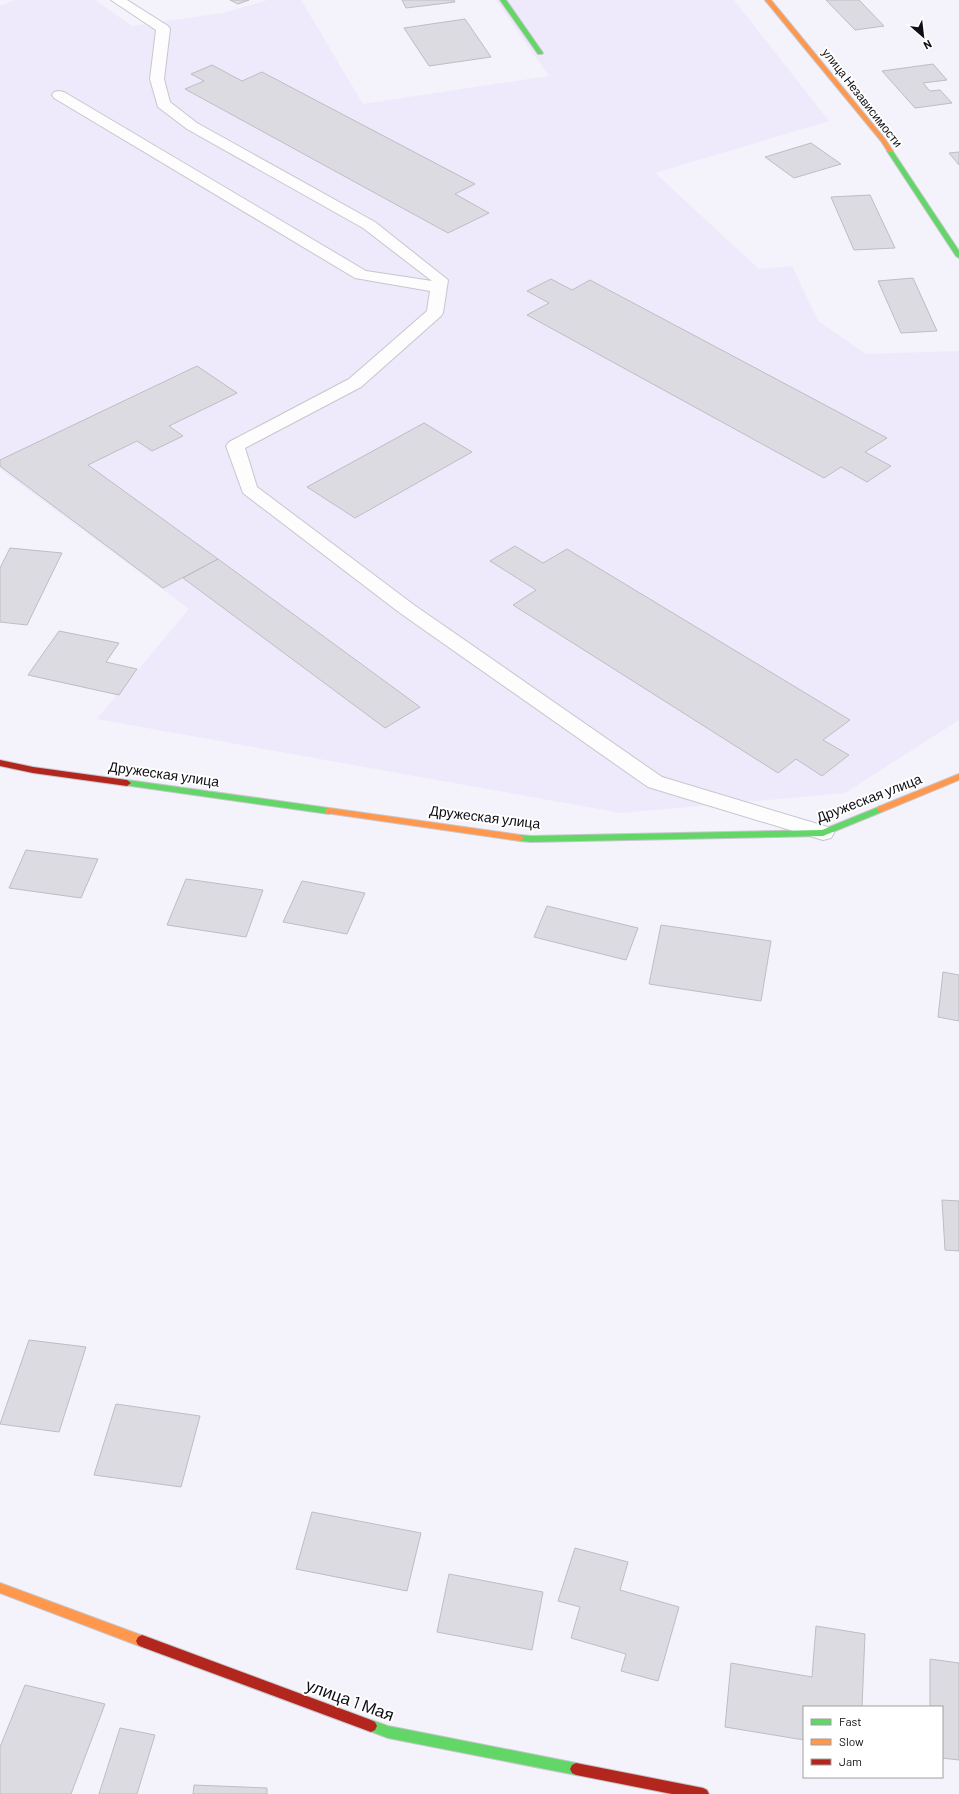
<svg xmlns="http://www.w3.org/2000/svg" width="959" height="1794" font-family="Barlow,sans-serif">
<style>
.built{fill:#eeeafc}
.building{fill:#dddbe2;stroke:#bebdc3}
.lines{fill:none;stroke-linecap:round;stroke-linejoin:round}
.lane-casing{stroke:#c7c6cc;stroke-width:2}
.fast-casing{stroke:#c7c6cc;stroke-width:2}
.slow-casing{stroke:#c7c6cc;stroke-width:2}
.jam-casing{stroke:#c7c6cc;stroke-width:2}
.lane{fill:#fdfdfe;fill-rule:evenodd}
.fast{fill:#63d668;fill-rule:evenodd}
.slow{fill:#ff974d;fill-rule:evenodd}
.jam{fill:#b3261e;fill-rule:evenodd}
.labels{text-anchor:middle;stroke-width:4;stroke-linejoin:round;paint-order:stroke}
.far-street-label{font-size:12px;fill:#0f0e14;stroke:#fff}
.street-label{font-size:14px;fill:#0f0e14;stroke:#fff}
.near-street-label{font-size:17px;fill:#0f0e14;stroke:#fff}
</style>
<rect width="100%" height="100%" fill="#f4f2fa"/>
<!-- built -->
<polygon class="built" points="15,0 95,0 132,26 223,13 268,0 301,0 363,104 549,76 496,0 734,0 829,121 655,173 759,269 792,266 818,321 866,354 959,351 959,720 845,793 621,813 97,719 189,609 0,469 0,6"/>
<!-- building -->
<g class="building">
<polygon points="230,0 249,0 238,4"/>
<polygon points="402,0 454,0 455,2 406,8"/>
<polygon points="826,0 859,0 884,26 855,30"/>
<polygon points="465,19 491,57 429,66 404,28"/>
<polygon points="933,64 947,80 923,83 930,91 940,90 952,103 915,108 882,71"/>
<polygon points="212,65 242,81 262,72 475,184 455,194 489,213 448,233 185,89 204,81 191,74"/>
<polygon points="811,143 841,164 794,178 765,157"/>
<polygon points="959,152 959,165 949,153"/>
<polygon points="870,195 895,248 854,250 831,197"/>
<polygon points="913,278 937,331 901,333 878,281"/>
<polygon points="551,279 572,290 590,280 887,438 865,452 891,466 867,482 841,467 824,478 527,315 549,303 527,291"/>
<polygon points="197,366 237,393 169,426 183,436 152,451 137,441 88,465 218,559 163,588 0,466 0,460"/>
<polygon points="424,423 472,452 355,518 307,487"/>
<polygon points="515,546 543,563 567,549 850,720 823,740 849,755 822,776 796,759 778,773 513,605 536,590 490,561"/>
<polygon points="10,548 62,553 27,625 0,622 0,568"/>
<polygon points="218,559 420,707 385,728 183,578"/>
<polygon points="59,631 119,643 106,662 137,669 119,695 28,675"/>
<polygon points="26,850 98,859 81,898 9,888"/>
<polygon points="186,879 263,890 246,937 167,925"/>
<polygon points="302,881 365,893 347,934 283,922"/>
<polygon points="547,906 638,928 626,960 534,937"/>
<polygon points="661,925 771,941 761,1001 649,984"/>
<polygon points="943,972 959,975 959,1021 938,1017"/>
<polygon points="942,1200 959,1201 959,1251 945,1250"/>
<polygon points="29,1340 86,1347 59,1432 0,1424"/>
<polygon points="116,1404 200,1416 181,1487 94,1475"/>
<polygon points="312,1512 421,1533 407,1591 296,1569"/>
<polygon points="575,1548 628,1562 620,1590 679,1607 658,1681 621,1671 626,1654 571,1638 580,1607 558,1601"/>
<polygon points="449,1574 543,1592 532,1650 437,1632"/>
<polygon points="816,1626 865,1634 862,1707 804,1707 804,1740 725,1727 731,1663 812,1677"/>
<polygon points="930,1659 959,1663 959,1760 942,1758 942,1707 930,1707"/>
<polygon points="25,1685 105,1704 71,1794 0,1794 0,1747"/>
<polygon points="120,1728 155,1735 137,1794 99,1794"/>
<polygon points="194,1785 267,1788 267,1794 193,1794"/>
</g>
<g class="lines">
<defs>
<polygon id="lane" points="111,0 127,0 168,26 170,29 164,79 170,102 197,123 375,222 448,280 443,313 441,316 361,387 245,448 257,487 414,605 662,777 831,828 834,833 831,838 823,840 648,787 400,613 243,493 226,446 229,442 349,379 427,311 430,291 355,278 54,98 52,95 54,92 59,91 64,92 366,271 432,281 363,228 187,129 158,107 150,79 156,30"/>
<g id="fast">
<polygon points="500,0 506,0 543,53 542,54 538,54"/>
<polygon points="888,150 892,150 959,251 959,258 956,256 887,151"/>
<polygon points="127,780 329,808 333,811 329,814 124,785 123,783 124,781"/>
<polygon points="881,806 884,807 885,809 884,811 823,836 531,842 520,841 516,838 520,835 531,836 822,830"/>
<polygon points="371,1720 388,1726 576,1763 580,1765 582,1769 580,1773 576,1775 388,1738 367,1730 365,1726 367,1722"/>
</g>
<g id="slow">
<polygon points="765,0 771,0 885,139 893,151 892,152 888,152 881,141"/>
<polygon points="959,774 959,780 884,811 878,811 877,809 878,807"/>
<polygon points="329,808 520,835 524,838 520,841 326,813 325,811 326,809"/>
<polygon points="0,1583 146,1637 148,1641 146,1645 142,1647 0,1593"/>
</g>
<g id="jam">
<polygon points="0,760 33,767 127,780 131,783 127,786 33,773 0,766"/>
<polygon points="142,1635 371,1720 375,1722 377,1726 375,1730 371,1732 142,1647 138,1645 136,1641 138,1637"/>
<polygon points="576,1763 703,1788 707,1790 709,1794 672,1794 576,1775 572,1773 570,1769 572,1765"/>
</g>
</defs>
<!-- lane casing -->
<use href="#lane" class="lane-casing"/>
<!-- fast casing -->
<use href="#fast" class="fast-casing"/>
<!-- slow casing -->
<use href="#slow" class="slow-casing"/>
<!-- jam casing -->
<use href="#jam" class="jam-casing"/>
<!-- lane -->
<use href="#lane" class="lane"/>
<!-- fast -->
<use href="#fast" class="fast"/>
<!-- slow -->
<use href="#slow" class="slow"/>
<!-- jam -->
<use href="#jam" class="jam"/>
</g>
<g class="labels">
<!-- far-street labels -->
<g class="far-street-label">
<text transform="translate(862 98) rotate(52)" y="4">улица Независимости</text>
</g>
<!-- street labels -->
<g class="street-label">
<text transform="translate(164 774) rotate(8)" y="5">Дружеская улица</text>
<text transform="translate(869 798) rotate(-21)" y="5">Дружеская улица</text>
<text transform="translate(485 817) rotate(7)" y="5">Дружеская улица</text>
</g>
<!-- near-street labels -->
<g class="near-street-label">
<text transform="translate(350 1700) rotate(20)" y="6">улица 1 Мая</text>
</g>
</g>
<!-- legend -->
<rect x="803" y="1706" width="140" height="72" fill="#ffffff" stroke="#9f9fa1"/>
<rect x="811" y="1719" width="20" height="6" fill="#63d668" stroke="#9f9fa1"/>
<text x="839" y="1726" font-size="12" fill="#0f0e14">Fast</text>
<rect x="811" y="1739" width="20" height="6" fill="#ff974d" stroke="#9f9fa1"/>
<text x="839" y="1746" font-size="12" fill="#0f0e14">Slow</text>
<rect x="811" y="1759" width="20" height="6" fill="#b3261e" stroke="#9f9fa1"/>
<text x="839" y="1766" font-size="12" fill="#0f0e14">Jam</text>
<!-- north arrow -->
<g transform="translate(923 36) rotate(152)" stroke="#ffffff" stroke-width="3" paint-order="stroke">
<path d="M0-3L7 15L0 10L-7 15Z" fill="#0f0e14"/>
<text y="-6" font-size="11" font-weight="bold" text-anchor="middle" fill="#0f0e14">N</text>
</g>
</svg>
